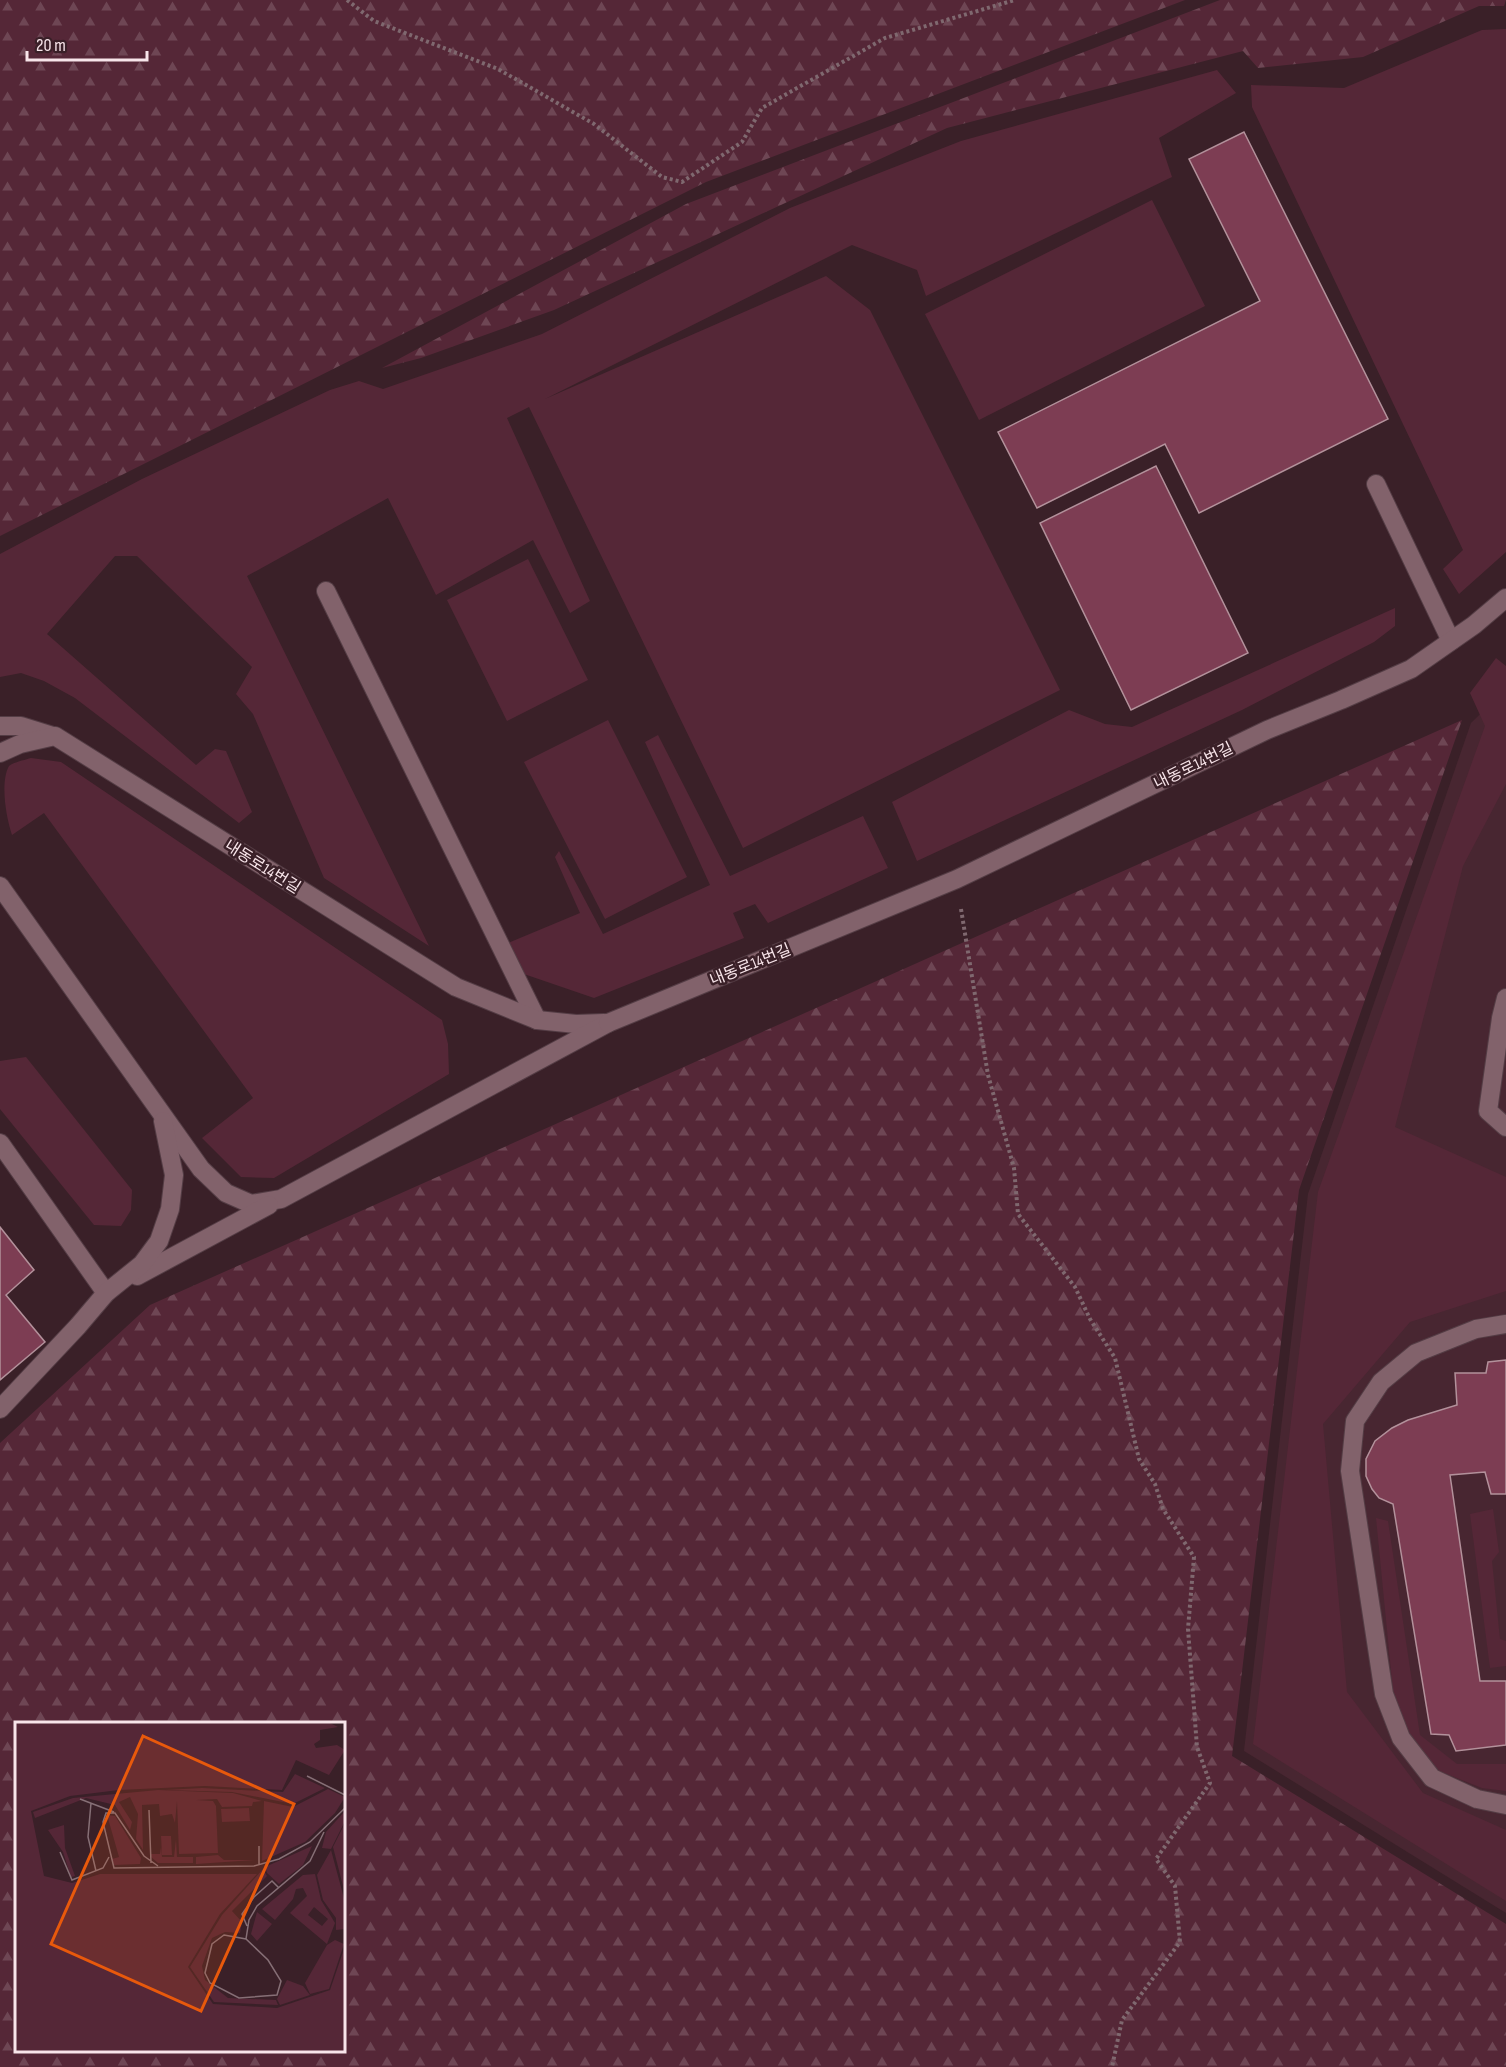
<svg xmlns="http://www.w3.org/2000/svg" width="1506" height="2067" font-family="'Sofia Sans Condensed','Noto Sans KR',sans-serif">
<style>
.built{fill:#482631}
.green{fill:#552737}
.forest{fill:url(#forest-firs);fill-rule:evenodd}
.building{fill:#7d3d53;stroke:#b3919b;stroke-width:1.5}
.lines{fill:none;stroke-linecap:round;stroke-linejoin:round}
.lane-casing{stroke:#543d45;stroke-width:20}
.street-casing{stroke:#543d45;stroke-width:20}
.path{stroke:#7f686f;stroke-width:4;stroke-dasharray:3 3;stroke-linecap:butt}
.lane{stroke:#82626b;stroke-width:18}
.street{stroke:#82626b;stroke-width:18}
.labels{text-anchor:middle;stroke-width:5;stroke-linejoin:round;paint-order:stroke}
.street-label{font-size:16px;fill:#f8e5ea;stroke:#3a2028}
.inset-road{fill:none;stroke:#866f76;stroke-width:1.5}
.view{fill:#e8590c;fill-opacity:0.15;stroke:#e8590c;stroke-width:3}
.inset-edge{fill:none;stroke:#f8e5ea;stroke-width:3}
</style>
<defs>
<pattern id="forest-firs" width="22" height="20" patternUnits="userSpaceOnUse" patternTransform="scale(1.5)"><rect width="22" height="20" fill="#552737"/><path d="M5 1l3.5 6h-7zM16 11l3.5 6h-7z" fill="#6e4654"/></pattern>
</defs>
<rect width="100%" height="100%" fill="#3a2028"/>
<!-- built -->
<polygon class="built" points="1506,689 1506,1913 1244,1751 1308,1194 1471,723"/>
<!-- green -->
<g class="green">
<polygon points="1506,29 1506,552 1459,594 1443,569 1463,550 1252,107 1251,85 1344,88 1482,30"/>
<polygon points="1217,70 1236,93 1159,138 1172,177 926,296 917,270 852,245 545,399 826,276 870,310 1060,690 743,848 529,407 507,418 590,601 570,613 533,540 436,595 388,498 247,576 429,946 324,878 253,714 236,694 252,667 137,556 115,556 47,634 196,765 215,749 226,751 252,812 239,823 75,698 44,681 21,673 0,677 0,554 142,479 330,390 359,381 383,389 542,334 790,208 961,141"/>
<polygon points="1152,200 1205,306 979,420 925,314"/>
<polygon points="528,559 588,680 507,721 447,600"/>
<polygon points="1395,608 1395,626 1374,642 1242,710 917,861 892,802 1069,710 1105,724 1132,727"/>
<polygon points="1496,658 1506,666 1506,784 1463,866 1395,1127 1506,1177 1506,1291 1410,1322 1323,1424 1347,1692 1423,1793 1506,1830 1506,1901 1253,1744 1318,1192 1485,726 1470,693"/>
<polygon points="608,720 687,877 605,919 524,762"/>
<polygon points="658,735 730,876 863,816 888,868 768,923 755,904 733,913 744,938 594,998 521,973 503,945 580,913 555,857 559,851 603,934 710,885 645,742"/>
<path d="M31,758L61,762L442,1020L448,1044L449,1074L274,1178L241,1177L202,1138L253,1098L44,813L12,835C6,817 0,782 9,766C14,762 25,760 31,758Z"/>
<polygon points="26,1057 132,1190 131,1210 121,1226 94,1225 0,1109 0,1061"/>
<polygon points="1493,1509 1499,1552 1492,1561 1500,1639 1506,1641 1506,1666 1490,1668 1470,1514"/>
<polygon points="1376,1518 1388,1521 1420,1735 1457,1764 1506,1764 1506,1791 1482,1788 1439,1771 1412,1739 1394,1701"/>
</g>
<!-- forest -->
<g class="forest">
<polygon points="0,0 1185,0 706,182 0,536"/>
<polygon points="1220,0 1506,0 1504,6 1479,6 1363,57 1258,68 1243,51 947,128 554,310 421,358 382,368 686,204"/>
<path d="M1462,720L1299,1190L1232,1756L1506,1924V2067H0V1443L150,1305ZM16,1724H344V2050H16Z"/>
</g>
<!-- building -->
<g class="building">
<polygon points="1244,132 1388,419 1199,513 1165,444 1037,508 998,432 1260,301 1189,159"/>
<polygon points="1156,466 1248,653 1131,710 1040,523"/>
<polygon points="0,1227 34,1270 6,1295 45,1342 0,1380"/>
<polygon points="1506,1360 1506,1494 1491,1494 1485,1472 1450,1475 1480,1681 1506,1681 1506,1745 1456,1751 1449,1735 1431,1734 1393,1504 1379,1498 1372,1489 1366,1476 1366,1459 1375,1441 1392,1428 1408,1420 1457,1405 1455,1373 1486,1373 1488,1362"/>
</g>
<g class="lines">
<defs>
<g id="lane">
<polyline points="1376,484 1451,641"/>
<polyline points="326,591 537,1020"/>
<polyline points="0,726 21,726 53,736"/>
<polyline points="0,753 20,744 55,736 456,987 537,1020 576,1024 604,1023"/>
<polyline points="0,886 201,1169 226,1193 251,1204 281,1199 608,1023"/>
<polyline points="1506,998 1501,1018 1488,1111 1506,1127"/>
<polyline points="0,1143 106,1293"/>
<polyline points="137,1276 269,1205"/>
<polyline points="1506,1324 1476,1329 1416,1353 1381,1382 1355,1421 1350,1471 1384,1694 1401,1738 1432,1778 1477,1799 1506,1805"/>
<polyline points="0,1409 78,1326 106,1293 142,1264 159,1241 170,1209 174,1175 163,1121"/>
</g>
<polyline id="street" points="608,1023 957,879 1267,730 1341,700 1411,669 1474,625 1506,598"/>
</defs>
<!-- lane casing -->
<use href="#lane" class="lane-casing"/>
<!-- street casing -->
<use href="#street" class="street-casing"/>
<!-- path -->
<g class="path">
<polyline points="347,0 374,21 498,69 594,124 662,177 682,182 742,142 762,108 885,38 1015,0"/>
<polyline points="961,909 988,1075 1014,1168 1018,1214 1075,1287 1090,1319 1115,1358 1139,1459 1155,1484 1163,1509 1194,1557 1188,1629 1197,1747 1210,1783 1156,1859 1175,1886 1180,1942 1122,2020 1112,2067"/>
</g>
<!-- lane -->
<use href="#lane" class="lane"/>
<!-- street -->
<use href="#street" class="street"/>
</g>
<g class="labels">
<!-- street labels -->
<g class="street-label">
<text transform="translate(1193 765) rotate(-26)" y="6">내동로14번길</text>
<text transform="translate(263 866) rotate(32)" y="6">내동로14번길</text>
<text transform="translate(750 964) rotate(-22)" y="6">내동로14번길</text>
</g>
</g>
<!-- overview -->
<g transform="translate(15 1722)">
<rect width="330" height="330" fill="#3a2028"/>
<path d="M313,67L330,75L320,91L290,120L247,139L249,79L278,85ZM143,68L218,71L247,79L238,80L237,84L207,85L202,77L181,78L198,79L201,84L203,131L164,132L162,79L160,101L157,92L145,94L144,82L127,83L128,128L121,117L123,92L115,75L104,80L117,100L115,108L100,83L71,76L20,96L18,90L58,76ZM234,86L235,99L207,100L206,87ZM330,89V99L316,127L307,126L311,110ZM92,93L100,94L126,136L125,142L99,143L97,137L104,135ZM49,103L50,126L60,154L56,155L48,130L33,108ZM146,114H156L157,133H147ZM161,117L162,135H178V141H143L136,135V132H145L146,125L147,135H159ZM297,124L288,143L264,162L252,151L250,145ZM203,133L209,138H240L181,142V135ZM248,147L252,154L217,189L227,200L225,211L210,210L197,216L187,244L190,258L213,276L261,278L263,283L199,280L175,245L207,193ZM300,152L306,178L320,201L312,222L275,191L292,174L288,166L281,167L278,177L260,198L247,187L288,153ZM299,185L313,197L307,204L293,193ZM242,190L257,202L242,219L236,212ZM272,258L288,264L295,273L265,283L262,277Z" fill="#552737" fill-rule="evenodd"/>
<path d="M0,1H315L323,5L305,8V18L299,22L301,26L322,23L330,28L314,53L281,38L267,68L190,64L104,68L55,74L16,89L29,154L57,161L85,152H242L205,192L173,245L198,282L262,286L315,268L330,224V329H0ZM280,52L310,66L278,82L217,70L150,68L187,66L268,70ZM330,101V172L318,125ZM316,128L330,180V207L321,208V196L308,178L302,153ZM320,218L329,222L314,267L295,272L290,261L312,223Z" fill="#552737"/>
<path class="inset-road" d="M292,54L330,73M65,77L99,90M76,81L73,115L81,149M134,88L136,141M244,124V143M45,130L57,158L88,146L94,135M143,144L129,134L100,91H91L88,100L99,146L239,144L264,137L295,120L330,86M232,204L227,192L239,175L257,159L264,166M209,213L231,217L253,238L266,259L262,273L224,276L195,261L190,251L197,222ZM231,217L234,198L242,184L295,139L309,110"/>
<path class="view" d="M128,14L279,82L186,289L36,222Z"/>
<rect width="330" height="330" class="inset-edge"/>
</g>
<!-- scale -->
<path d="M27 51v9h120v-9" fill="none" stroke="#f8e5ea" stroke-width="3"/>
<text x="36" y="51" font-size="18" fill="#f8e5ea" stroke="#3a2028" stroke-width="4.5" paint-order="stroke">20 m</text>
</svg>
